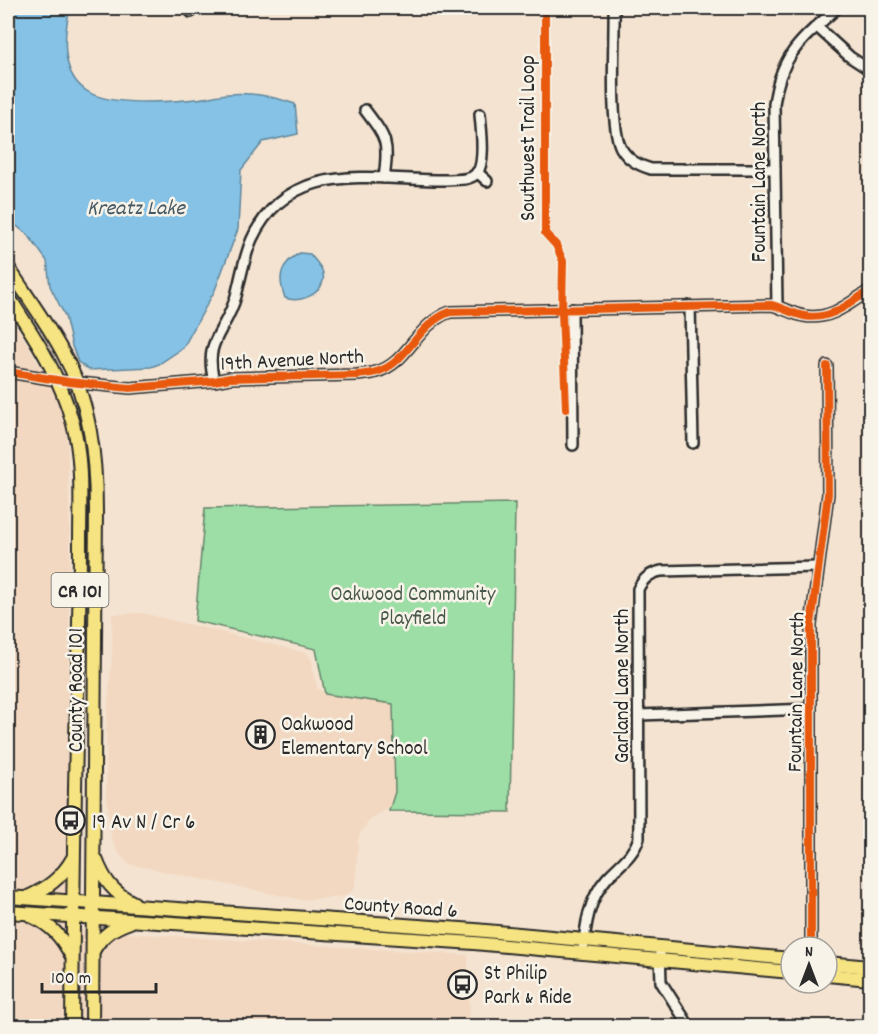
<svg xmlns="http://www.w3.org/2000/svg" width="878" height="1034" font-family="Dekko,sans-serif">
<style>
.built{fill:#f2d8c1}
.green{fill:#9ddea7;stroke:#648469;stroke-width:1.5}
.water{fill:#85c2e5;stroke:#61869b;stroke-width:1.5}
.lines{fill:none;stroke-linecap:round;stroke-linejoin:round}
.stream{stroke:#61869b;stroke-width:2}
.minor-casing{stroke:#2b2b2b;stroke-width:14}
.major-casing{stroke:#2b2b2b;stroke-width:16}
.minor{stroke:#f7f3e8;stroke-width:9}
.major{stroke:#f6e381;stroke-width:12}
.cycleway-casing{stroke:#f7f3e8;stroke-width:11}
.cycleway{stroke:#e8590c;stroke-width:8}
.labels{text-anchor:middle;stroke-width:5;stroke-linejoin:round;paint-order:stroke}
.shield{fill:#f7f3e8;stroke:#686764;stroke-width:1.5}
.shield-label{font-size:20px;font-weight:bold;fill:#2b2b2b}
.street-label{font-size:21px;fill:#2b2b2b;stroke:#f7f3e8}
.park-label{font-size:21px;fill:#48584a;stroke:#f7f3e8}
.poi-label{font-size:21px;fill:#2b2b2b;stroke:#f7f3e8;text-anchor:start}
.water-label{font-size:22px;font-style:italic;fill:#465863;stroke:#f7f3e8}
</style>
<rect width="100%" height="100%" fill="#f4e3d1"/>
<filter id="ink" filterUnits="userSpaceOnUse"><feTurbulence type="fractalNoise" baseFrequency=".0167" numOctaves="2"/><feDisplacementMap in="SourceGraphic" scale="12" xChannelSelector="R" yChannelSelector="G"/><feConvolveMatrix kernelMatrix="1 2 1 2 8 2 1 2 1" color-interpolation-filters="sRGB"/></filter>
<g filter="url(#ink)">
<!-- built -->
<g class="built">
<polygon points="8,314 32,351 59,402 67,427 70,544 66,929 468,955 470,1026 8,1026"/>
<polygon points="142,613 307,653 312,660 313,673 318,689 325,693 393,704 395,794 391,807 371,818 361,832 358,840 355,889 343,897 302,900 129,864 119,854 111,838 106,790 106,729 112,654 112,614"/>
</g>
<!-- green -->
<polygon class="green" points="515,503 510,812 389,811 395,792 393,704 325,694 316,649 195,621 205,508"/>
<!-- water -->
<g class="water">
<path d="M8,8H70C64,33 60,71 84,89C105,107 169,102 196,99C207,98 217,95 228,94C251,92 273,96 295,104L298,134L263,142L241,170L238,229L215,290L183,348L159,364L151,367L89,370L78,362L72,346L65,316L50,286L47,261L29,236L8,219Z"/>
<path d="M300,253L310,254C314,259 319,264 322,270C330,289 304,305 285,298C277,277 280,264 300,253Z"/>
</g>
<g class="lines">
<!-- stream -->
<g class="stream">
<polyline points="869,287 870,272"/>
<polyline points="868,296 870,314"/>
</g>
<defs>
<g id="minor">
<polyline points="190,8 191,12"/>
<path d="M614,8C615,37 609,126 621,148C628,160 638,165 651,169H775"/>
<polyline points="816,26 850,57 870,70"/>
<path d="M365,110C387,139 389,142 384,178"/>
<polyline points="477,172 487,181"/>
<polyline points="690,306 693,443"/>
<path d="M777,306L774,104C781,53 802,40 837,8"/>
<polyline points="572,309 573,445"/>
<path d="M8,372L69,382L130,388L214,381L230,378L357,375C363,374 370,374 376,372C408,364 416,324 450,312L772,305C783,308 793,314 804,316C830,321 850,303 870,290"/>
<path d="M214,381C203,339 226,333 236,296C241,277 244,257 252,239C290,157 375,181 447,180C457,179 470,181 477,173C486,162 481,128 480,114"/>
<polyline points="639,715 811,709"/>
<polyline points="811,947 811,625 828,494 827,366"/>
<path d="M583,953C585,926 589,898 607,878C620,864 633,856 639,838L638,589C644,578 649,574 661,571L818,567"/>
<polyline points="660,953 661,982 689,1026"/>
</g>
<g id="major">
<path d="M8,267C26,295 47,323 63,353C90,401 96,456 96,510L92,1026"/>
<path d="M8,296C36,339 59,373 73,424C83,462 80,503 80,541C80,584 79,626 78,668C74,788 73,907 72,1026"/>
<path d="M96,859C104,880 113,893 134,903"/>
<polyline points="8,897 475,930 791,959"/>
<path d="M26,898C47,888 61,879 73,858"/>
<polyline points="8,912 474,943 791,972"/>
<path d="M31,916C51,925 61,936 71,955"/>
<path d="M93,951C102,935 113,928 130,922"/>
<polyline points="827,963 870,967"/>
<polyline points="827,975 870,979"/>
</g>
</defs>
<!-- minor casing -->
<use href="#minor" class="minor-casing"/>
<!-- major casing -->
<use href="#major" class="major-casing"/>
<!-- minor -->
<use href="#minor" class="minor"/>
<!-- major -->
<use href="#major" class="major"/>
<defs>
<g id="cycleway">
<polyline points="545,8 545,233 556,245 563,261 562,313 566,409"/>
<path d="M8,372L69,382L130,388L214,381L230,378L357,375C363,374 370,374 376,372C408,364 416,324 450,312L772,305C783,308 793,314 804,316C830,321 850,303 870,290"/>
<polyline points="811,947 811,625 828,494 827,366"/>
</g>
</defs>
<!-- cycleway casing -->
<use href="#cycleway" class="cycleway-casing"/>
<!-- cycleway -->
<use href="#cycleway" class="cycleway"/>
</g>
</g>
<!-- icons -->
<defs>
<symbol id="building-ring" viewBox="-11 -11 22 22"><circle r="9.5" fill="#f7f3e8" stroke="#2b2b2b" stroke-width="1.5"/><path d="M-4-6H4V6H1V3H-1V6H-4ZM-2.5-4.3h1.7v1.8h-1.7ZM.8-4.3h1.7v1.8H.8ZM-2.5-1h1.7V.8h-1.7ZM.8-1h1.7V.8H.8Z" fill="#2b2b2b"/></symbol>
<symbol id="bus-ring" viewBox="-11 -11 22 22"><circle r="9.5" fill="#f7f3e8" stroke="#2b2b2b" stroke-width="1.5"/><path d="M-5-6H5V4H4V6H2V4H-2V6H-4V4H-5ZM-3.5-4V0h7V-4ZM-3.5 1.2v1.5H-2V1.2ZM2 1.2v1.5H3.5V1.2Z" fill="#2b2b2b"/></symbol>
</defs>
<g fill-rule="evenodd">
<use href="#building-ring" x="244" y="718" width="33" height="33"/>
<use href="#bus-ring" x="54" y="804" width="33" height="33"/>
<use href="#bus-ring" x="446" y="968" width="33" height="33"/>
</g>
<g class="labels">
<!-- shield labels -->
<rect class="shield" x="51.5" y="573" width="57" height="34" rx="4.5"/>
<g class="shield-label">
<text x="80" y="597">CR 101</text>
</g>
<!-- street labels -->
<g class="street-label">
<text transform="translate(527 138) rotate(-90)" y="7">Southwest Trail Loop</text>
<text transform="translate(758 182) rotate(-90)" y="7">Fountain Lane North</text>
<text transform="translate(292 359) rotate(-3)" y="7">19th Avenue North</text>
<text transform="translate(621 686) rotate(-90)" y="7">Garland Lane North</text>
<text transform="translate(75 690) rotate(-90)" y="7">County Road 101</text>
<text transform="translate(795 692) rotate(-89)" y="7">Fountain Lane North</text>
<text transform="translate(401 906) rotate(4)" y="7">County Road 6</text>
</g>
<!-- park labels -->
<g class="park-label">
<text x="413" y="600">Oakwood Community<tspan x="413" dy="24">Playfield</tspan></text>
</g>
<!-- poi labels -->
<g class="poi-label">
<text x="281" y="730">Oakwood<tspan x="281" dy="24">Elementary School</tspan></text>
<text x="92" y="828">19 Av N / Cr 6</text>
<text x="484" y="979">St Philip<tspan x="484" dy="24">Park &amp; Ride</tspan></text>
</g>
<!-- water labels -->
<g class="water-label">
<text x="136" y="214">Kreatz Lake</text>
</g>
</g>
<!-- margin -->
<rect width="878" height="1034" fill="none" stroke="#f7f3e8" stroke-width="30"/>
<rect x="15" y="15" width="848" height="1004" fill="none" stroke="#2b2b2b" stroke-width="2" filter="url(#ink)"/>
<!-- north arrow -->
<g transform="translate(809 965)"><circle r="28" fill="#f7f3e8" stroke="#a5a39c" stroke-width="1.5"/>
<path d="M0-4.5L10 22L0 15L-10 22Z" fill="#2b2b2b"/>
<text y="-9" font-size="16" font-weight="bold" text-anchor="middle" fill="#2b2b2b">N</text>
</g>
<!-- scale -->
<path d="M42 983v9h114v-9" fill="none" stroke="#2b2b2b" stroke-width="3"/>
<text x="51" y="983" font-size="18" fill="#2b2b2b" stroke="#f7f3e8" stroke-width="4.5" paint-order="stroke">100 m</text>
</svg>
